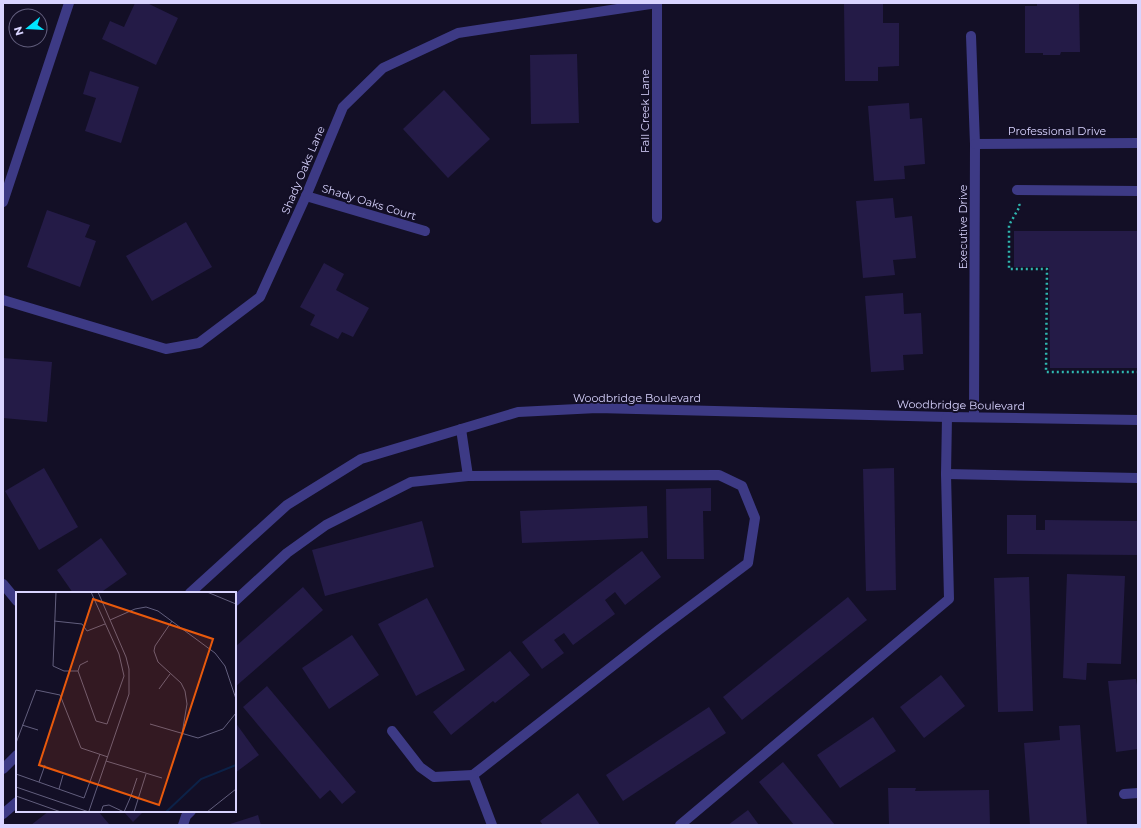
<svg xmlns="http://www.w3.org/2000/svg" width="1141" height="828" font-family="Montserrat,sans-serif">
<style>
.building{fill:#241b47}
.lines{fill:none;stroke-linecap:round;stroke-linejoin:round}
.path{stroke:#2fb8b0;stroke-width:2.5;stroke-dasharray:2 3;stroke-linecap:butt}
.minor{stroke:#3d3a85;stroke-width:10}
.labels{text-anchor:middle;stroke-width:4;stroke-linejoin:round;paint-order:stroke}
.street-label{font-size:11px;fill:#d9d4ff;stroke:#130f26}
.inset-river{fill:none;stroke:#0c2248;stroke-width:2}
.inset-road{fill:none;stroke:#625e7d;stroke-width:1}
.view{fill:#e8590c;fill-opacity:0.15;stroke:#e8590c;stroke-width:2}
.inset-edge{fill:none;stroke:#d9d4ff;stroke-width:2}
</style>
<rect width="100%" height="100%" fill="#130f26"/>
<!-- building -->
<g class="building">
<polygon points="135,3 147,3 178,18 156,65 102,39 110,21 124,27"/>
<polygon points="883,3 883,23 899,23 899,66 878,67 878,81 845,81 844,4"/>
<polygon points="1037,3 1079,3 1080,52 1061,52 1060,55 1043,55 1043,53 1025,53 1025,6 1037,6"/>
<polygon points="577,54 579,123 531,124 530,55"/>
<polygon points="90,71 139,87 121,143 85,131 96,98 83,94"/>
<polygon points="444,90 490,139 448,178 403,129"/>
<polygon points="909,103 910,119 922,118 925,164 904,166 905,179 874,181 868,106"/>
<polygon points="893,198 895,218 912,216 916,258 893,260 895,275 863,278 856,201"/>
<polygon points="47,210 90,225 85,237 96,241 80,287 27,267"/>
<polygon points="186,222 212,267 152,301 126,256"/>
<polygon points="1014,231 1138,231 1138,368 1050,368 1049,267 1014,267"/>
<polygon points="324,263 344,274 336,290 369,308 353,337 342,332 338,339 310,325 315,315 300,307"/>
<polygon points="903,293 904,314 921,313 923,354 903,355 904,370 871,372 865,296"/>
<polygon points="3,358 52,362 47,422 3,418"/>
<polygon points="44,468 78,527 39,550 5,491"/>
<polygon points="894,468 896,590 866,591 863,469"/>
<polygon points="711,488 711,511 703,511 704,559 667,559 666,489"/>
<polygon points="647,506 648,538 522,543 520,511"/>
<polygon points="1007,515 1036,515 1036,530 1045,530 1045,520 1137,521 1137,555 1007,554"/>
<polygon points="422,521 434,567 325,596 312,550"/>
<polygon points="101,538 127,574 100,593 73,593 57,570"/>
<polygon points="642,551 661,577 625,605 615,592 605,600 615,614 573,645 564,633 554,640 564,653 542,669 522,642"/>
<polygon points="1067,574 1125,576 1121,664 1087,663 1086,680 1063,678"/>
<polygon points="1029,577 1033,711 998,712 994,578"/>
<polygon points="303,587 323,610 235,687 235,647"/>
<polygon points="848,597 867,620 742,720 723,697"/>
<polygon points="427,598 465,670 416,696 378,624"/>
<polygon points="352,635 379,675 329,709 302,668"/>
<polygon points="510,651 530,675 495,703 493,701 451,735 433,712"/>
<polygon points="941,675 965,706 924,738 900,707"/>
<polygon points="1136,679 1137,685 1138,685 1138,749 1116,752 1108,681"/>
<polygon points="267,686 356,792 342,804 330,790 320,799 243,707"/>
<polygon points="709,707 726,733 623,801 606,775"/>
<polygon points="873,717 896,751 840,788 817,755"/>
<polygon points="235,722 259,755 235,773"/>
<polygon points="1080,725 1087,825 1030,825 1024,743 1060,740 1059,726"/>
<polygon points="783,762 835,825 794,825 759,782"/>
<polygon points="888,788 916,788 915,791 989,790 990,825 889,825"/>
<polygon points="578,793 600,825 543,825 540,821"/>
<polygon points="748,810 759,825 728,825"/>
<polygon points="49,811 98,811 109,824 107,825 31,825"/>
<polygon points="123,811 144,811 133,822"/>
<polygon points="258,815 261,825 227,825"/>
</g>
<g class="lines">
<!-- path -->
<polyline class="path" points="1019,204 1020,206 1009,225 1009,269 1047,269 1046,372 1138,372"/>
<!-- minor -->
<g class="minor">
<polyline points="657,3 657,218"/>
<polyline points="971,36 975,144 974,417"/>
<polyline points="975,144 1138,143"/>
<polyline points="1017,190 1138,191"/>
<polyline points="306,196 425,231"/>
<polyline points="3,202 69,3"/>
<polyline points="3,300 166,349 199,343 260,297 306,196 343,107 383,68 458,33 657,3"/>
<polyline points="461,429 468,476"/>
<polyline points="946,474 1138,478"/>
<polyline points="3,584 17,601"/>
<polyline points="190,593 287,505 361,459 518,412 597,408 947,417 1138,420"/>
<polyline points="235,601 287,553 326,525 411,482 468,476 719,475 742,486 755,518 748,563 660,629 473,775 492,825"/>
<polyline points="392,731 420,767 434,777 473,775"/>
<polyline points="3,769 17,755"/>
<polyline points="1124,794 1138,793"/>
<polyline points="3,814 17,802"/>
<polyline points="183,825 186,816 191,811"/>
<polyline points="680,825 949,599 946,474 947,417"/>
</g>
</g>
<g class="labels">
<!-- street labels -->
<g class="street-label">
<text transform="translate(645 111) rotate(-90)" y="4">Fall Creek Lane</text>
<text x="1057" y="135">Professional Drive</text>
<text transform="translate(303 170) rotate(-67)" y="4">Shady Oaks Lane</text>
<text transform="translate(369 202) rotate(17)" y="4">Shady Oaks Court</text>
<text transform="translate(963 227) rotate(-90)" y="4">Executive Drive</text>
<text x="637" y="402">Woodbridge Boulevard</text>
<text transform="translate(961 405) rotate(1)" y="4">Woodbridge Boulevard</text>
</g>
</g>
<!-- overview -->
<g transform="translate(16 592)">
<rect width="220" height="220" fill="#130f26"/>
<path class="inset-river" d="M150,220L185,187L220,173"/>
<path class="inset-road" d="M40,0L37,74L48,79H62L80,129L91,132L108,84L103,62L75,0M191,0L220,12M94,28L119,17L130,15L142,19L199,61L209,74L220,107M38,29L66,32L71,39L89,32M156,29L139,54L138,59L142,70L165,91L169,99L171,112L166,142M62,79L64,73L72,69M143,97L154,82M134,132L182,146L207,137L220,121M6,133L22,138M0,151L20,98L44,103L65,156L92,165M90,169L146,186M0,182L68,206L84,162M23,190L29,173M0,195L73,220M43,197L47,183M0,204L45,220M115,204L121,186M73,219L113,102V77L110,65L82,0M85,220L87,214L93,213L108,220M108,220L115,204L122,207M118,220L130,182M191,220L220,197"/>
<path class="view" d="M77,7L197,47L143,213L23,173Z"/>
<rect width="220" height="220" class="inset-edge"/>
</g>
<!-- border -->
<rect width="1141" height="828" fill="none" stroke="#d9d4ff" stroke-width="8"/>
<!-- north arrow -->
<g transform="translate(28 28) rotate(252)"><circle r="19" fill="#130f26" stroke="#625e7d"/>
<path d="M0-3L7 15L0 10L-7 15Z" fill="#00e5ff"/>
<text y="-6" font-size="11" font-weight="bold" text-anchor="middle" fill="#d9d4ff">N</text>
</g>
</svg>
